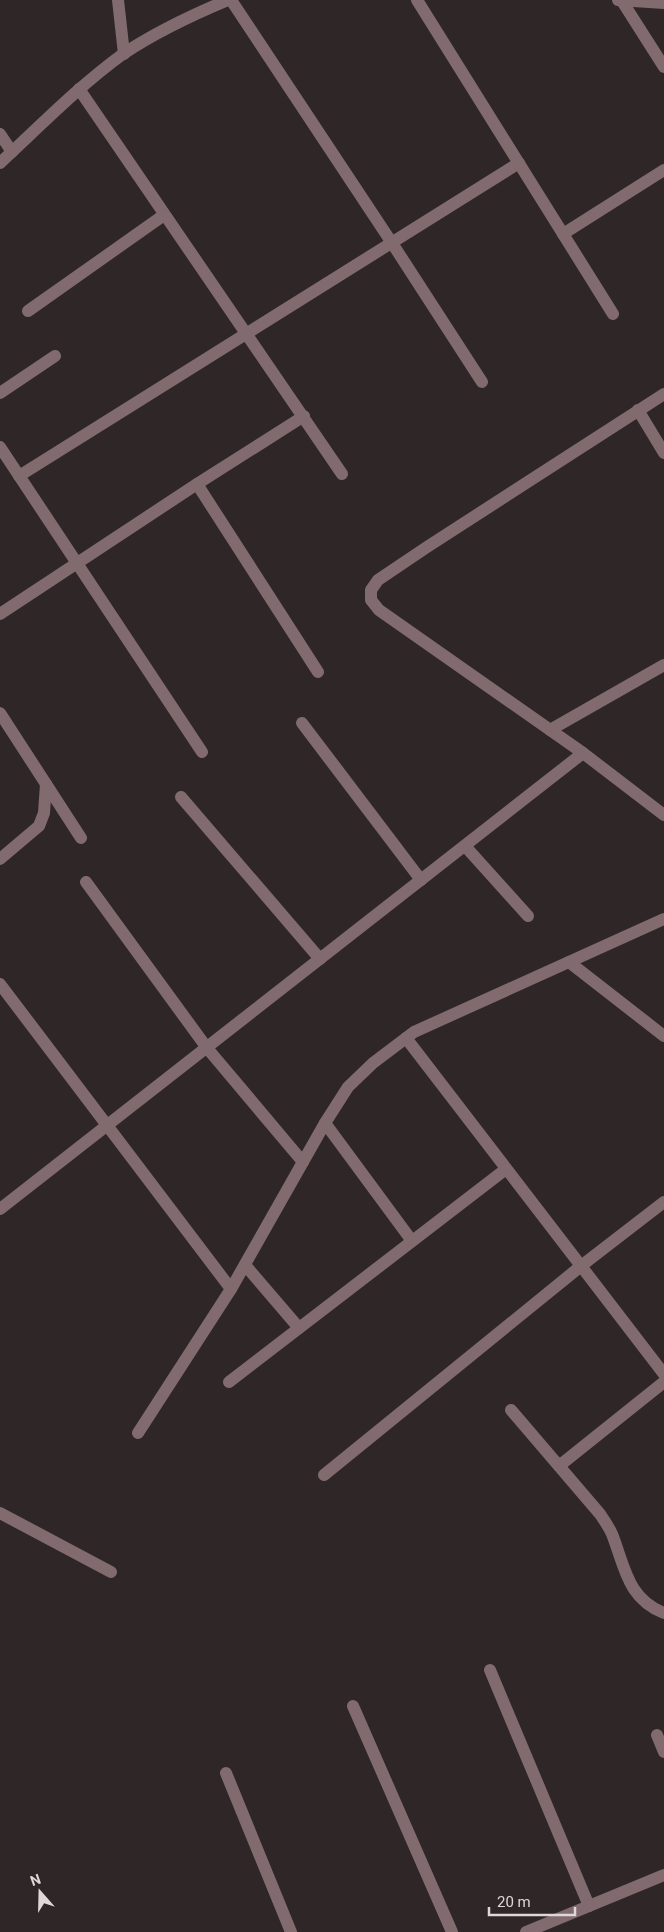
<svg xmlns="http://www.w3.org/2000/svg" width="664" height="1932" font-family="Roboto,sans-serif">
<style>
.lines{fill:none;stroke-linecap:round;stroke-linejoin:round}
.minor{stroke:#816b6e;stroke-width:12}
</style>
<rect width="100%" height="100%" fill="#2e2627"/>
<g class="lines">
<!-- minor -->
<g class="minor">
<polyline points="118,0 124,54"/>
<polyline points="231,0 392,243 482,382"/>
<polyline points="417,0 613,314"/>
<polyline points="618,0 664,3"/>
<polyline points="622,1 664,67"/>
<polyline points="79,89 342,474"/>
<polyline points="0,134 12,152"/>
<path d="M0,163C40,126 79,86 123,54C156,32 192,15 228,0"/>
<polyline points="563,234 664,170"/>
<polyline points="28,311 164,215"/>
<polyline points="0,393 55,356"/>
<polyline points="664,394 427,547 378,580 371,590 371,600 379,610 583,753 664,815"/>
<polyline points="638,410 664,453"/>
<polyline points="0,447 202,752"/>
<polyline points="19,476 519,163"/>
<polyline points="197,484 318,672"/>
<polyline points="0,614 197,484 304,416"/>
<polyline points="0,713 81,838"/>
<polyline points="302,723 421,880"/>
<polyline points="550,730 664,665"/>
<polyline points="181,797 320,959"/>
<polyline points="465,846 528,916"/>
<polyline points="0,859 39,826 44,813 46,784"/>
<polyline points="86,882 207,1048 303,1162"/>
<polyline points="569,962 664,1036"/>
<polyline points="0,984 231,1289"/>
<polyline points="406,1038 664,1374"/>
<polyline points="325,1123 412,1241"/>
<polyline points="0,1209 583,753"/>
<polyline points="245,1265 299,1328"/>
<polyline points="229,1382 506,1169"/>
<path d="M511,1410L600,1514C604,1520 609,1527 612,1534C625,1567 627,1598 664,1613"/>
<polyline points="138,1433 231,1289 325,1123 348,1087 373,1063 414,1032 664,919"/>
<polyline points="559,1466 664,1382"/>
<polyline points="324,1475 581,1266 664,1202"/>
<polyline points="0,1513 111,1572"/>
<polyline points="490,1670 589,1906"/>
<polyline points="353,1706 452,1932"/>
<polyline points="657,1735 664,1752"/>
<polyline points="226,1773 291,1932"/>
<polyline points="526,1932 664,1875"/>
</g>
</g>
<!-- north arrow -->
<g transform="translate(40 1892) rotate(340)" stroke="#2e2627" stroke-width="4" paint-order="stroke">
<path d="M0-4L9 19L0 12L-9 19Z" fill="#ded8d9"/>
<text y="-8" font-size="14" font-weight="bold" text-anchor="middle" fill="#ded8d9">N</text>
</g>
<!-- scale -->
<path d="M489 1907v8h86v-8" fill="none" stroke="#ded8d9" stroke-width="2.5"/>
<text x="497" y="1907" font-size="15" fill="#ded8d9" stroke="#2e2627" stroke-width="4" paint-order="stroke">20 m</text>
</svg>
